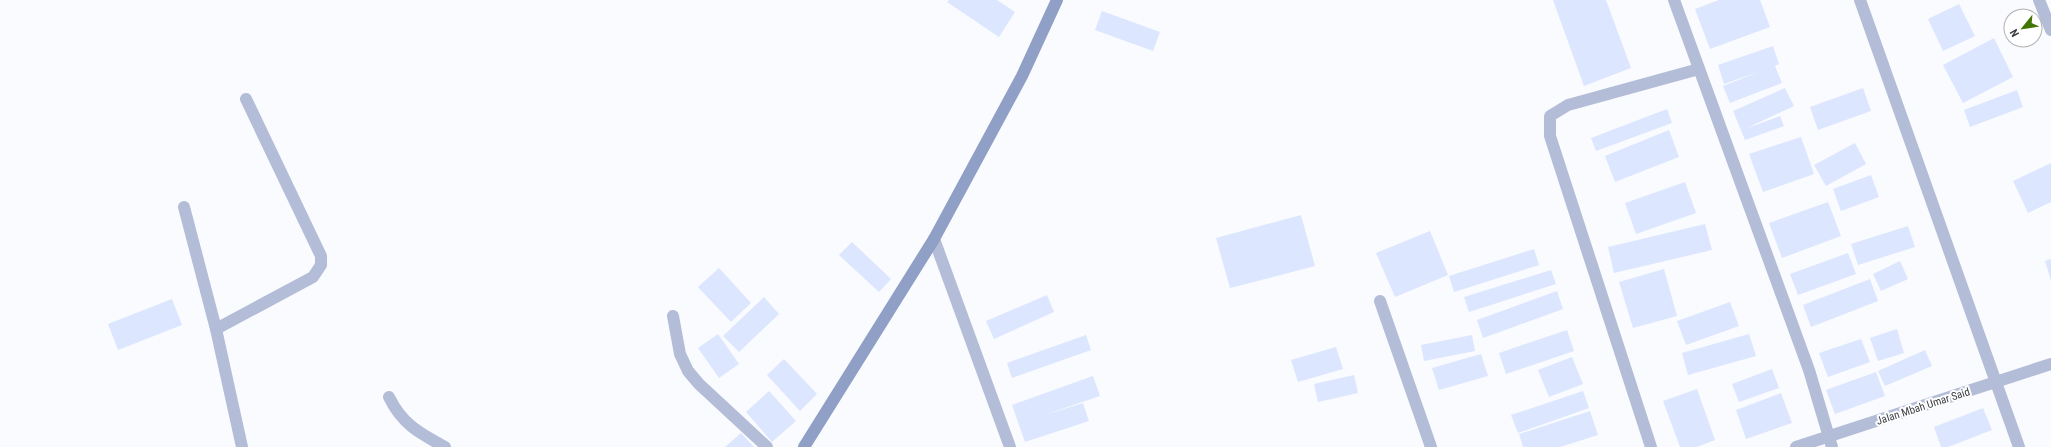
<svg xmlns="http://www.w3.org/2000/svg" width="2051" height="447" font-family="'Roboto Condensed',sans-serif">
<style>
.building{fill:#dce6fe}
.lines{fill:none;stroke-linecap:round;stroke-linejoin:round}
.minor{stroke:#b3bdd8;stroke-width:12}
.secondary{stroke:#8f9fc5;stroke-width:12}
.labels{text-anchor:middle;stroke-width:4;stroke-linejoin:round;paint-order:stroke}
.street-label{font-size:11px;fill:#3a3c41;stroke:#fff}
</style>
<rect width="100%" height="100%" fill="#fafbfe"/>
<!-- building -->
<g class="building">
<polygon points="949,0 997,0 1015,12 999,37 947,2"/>
<polygon points="1553,0 1606,0 1631,68 1584,86"/>
<polygon points="1719,0 1760,0 1770,27 1710,49 1695,9"/>
<polygon points="1959,4 1975,36 1943,51 1928,19"/>
<polygon points="1102,11 1160,32 1153,51 1095,30"/>
<polygon points="1994,38 2013,77 1963,103 1943,65"/>
<polygon points="1773,46 1779,64 1775,66 1782,83 1730,103 1723,86 1761,71 1724,84 1718,65"/>
<polygon points="1785,88 1794,106 1745,129 1780,116 1784,126 1745,140 1733,111"/>
<polygon points="1863,88 1871,111 1818,130 1810,107"/>
<polygon points="2017,90 2023,107 1970,127 1964,110"/>
<polygon points="1667,109 1672,123 1596,151 1591,138"/>
<polygon points="1669,130 1679,157 1615,182 1605,156"/>
<polygon points="1801,137 1814,174 1763,192 1749,154"/>
<polygon points="1855,143 1866,164 1826,186 1814,165"/>
<polygon points="2051,163 2051,202 2028,213 2013,181"/>
<polygon points="1871,175 1879,197 1841,211 1833,189"/>
<polygon points="1685,182 1696,213 1636,234 1625,203"/>
<polygon points="1828,202 1841,236 1782,258 1769,223"/>
<polygon points="1301,215 1315,266 1230,288 1216,238"/>
<polygon points="1705,224 1712,250 1614,273 1608,247"/>
<polygon points="1908,226 1915,247 1858,265 1851,244"/>
<polygon points="1430,231 1448,275 1395,297 1376,253"/>
<polygon points="852,242 891,279 879,292 839,255"/>
<polygon points="1534,249 1539,265 1454,292 1449,276"/>
<polygon points="1848,253 1856,274 1798,295 1790,274"/>
<polygon points="2051,259 2051,281 2045,261"/>
<polygon points="1900,261 1908,279 1881,291 1873,274"/>
<polygon points="719,268 751,303 731,322 698,287"/>
<polygon points="1664,269 1677,316 1633,328 1619,282"/>
<polygon points="1551,270 1556,284 1469,312 1464,297"/>
<polygon points="1870,279 1878,301 1811,327 1803,305"/>
<polygon points="1557,291 1563,309 1483,338 1477,320"/>
<polygon points="1047,295 1054,312 994,339 986,321"/>
<polygon points="764,297 779,314 739,352 723,336"/>
<polygon points="172,299 182,325 118,350 108,324"/>
<polygon points="1730,302 1739,326 1686,345 1677,321"/>
<polygon points="1897,329 1904,353 1878,361 1870,338"/>
<polygon points="1567,330 1574,351 1506,374 1499,353"/>
<polygon points="718,334 739,364 719,378 698,348"/>
<polygon points="1749,334 1756,356 1688,375 1682,353"/>
<polygon points="1086,335 1091,350 1012,378 1007,363"/>
<polygon points="1472,335 1475,351 1424,361 1421,345"/>
<polygon points="1861,339 1870,362 1828,377 1819,353"/>
<polygon points="1336,347 1343,369 1298,382 1291,360"/>
<polygon points="1925,350 1932,366 1885,386 1878,371"/>
<polygon points="1481,354 1488,376 1439,390 1432,368"/>
<polygon points="1572,357 1583,384 1549,397 1538,370"/>
<polygon points="784,359 817,394 800,411 767,375"/>
<polygon points="1772,369 1779,388 1739,402 1732,384"/>
<polygon points="1876,372 1885,396 1835,414 1826,390"/>
<polygon points="1354,375 1358,393 1318,402 1314,384"/>
<polygon points="1093,376 1100,396 1041,416 1083,403 1089,421 1025,442 1012,405"/>
<polygon points="1697,389 1715,440 1697,447 1680,447 1663,401"/>
<polygon points="769,391 796,421 772,442 746,412"/>
<polygon points="1583,391 1589,408 1518,433 1511,415"/>
<polygon points="1781,393 1792,423 1746,439 1736,410"/>
<polygon points="1983,408 1992,430 1948,447 1941,447 1934,427"/>
<polygon points="1590,411 1598,435 1560,447 1523,447 1519,434"/>
<polygon points="741,433 754,447 725,447"/>
</g>
<g class="lines">
<!-- minor -->
<g class="minor">
<polyline points="1674,0 1809,370 1832,447"/>
<polyline points="1860,0 2019,447"/>
<polyline points="2039,0 2051,30"/>
<polyline points="184,207 216,329 242,447"/>
<polyline points="934,239 1010,447"/>
<polyline points="1380,301 1431,447"/>
<polyline points="673,316 680,354 688,371 699,384 767,447"/>
<polyline points="216,329 313,277 321,265 321,256 246,99"/>
<path d="M389,397C402,424 419,433 445,447"/>
<polyline points="1651,447 1550,136 1550,116 1568,105 1699,69"/>
<polyline points="1796,447 2051,364"/>
</g>
<!-- secondary -->
<polyline class="secondary" points="804,447 934,239 1022,76 1057,0"/>
</g>
<g class="labels">
<!-- street labels -->
<g class="street-label">
<text transform="translate(1923 406) rotate(-18)" y="4">Jalan Mbah Umar Said</text>
</g>
</g>
<!-- north arrow -->
<g transform="translate(2023 28) rotate(240)"><circle r="19" fill="#ffffff" stroke="#b0b1b3"/>
<path d="M0-3L7 15L0 10L-7 15Z" fill="#407604"/>
<text y="-6" font-size="11" font-weight="bold" text-anchor="middle" fill="#3a3c41">N</text>
</g>
</svg>
